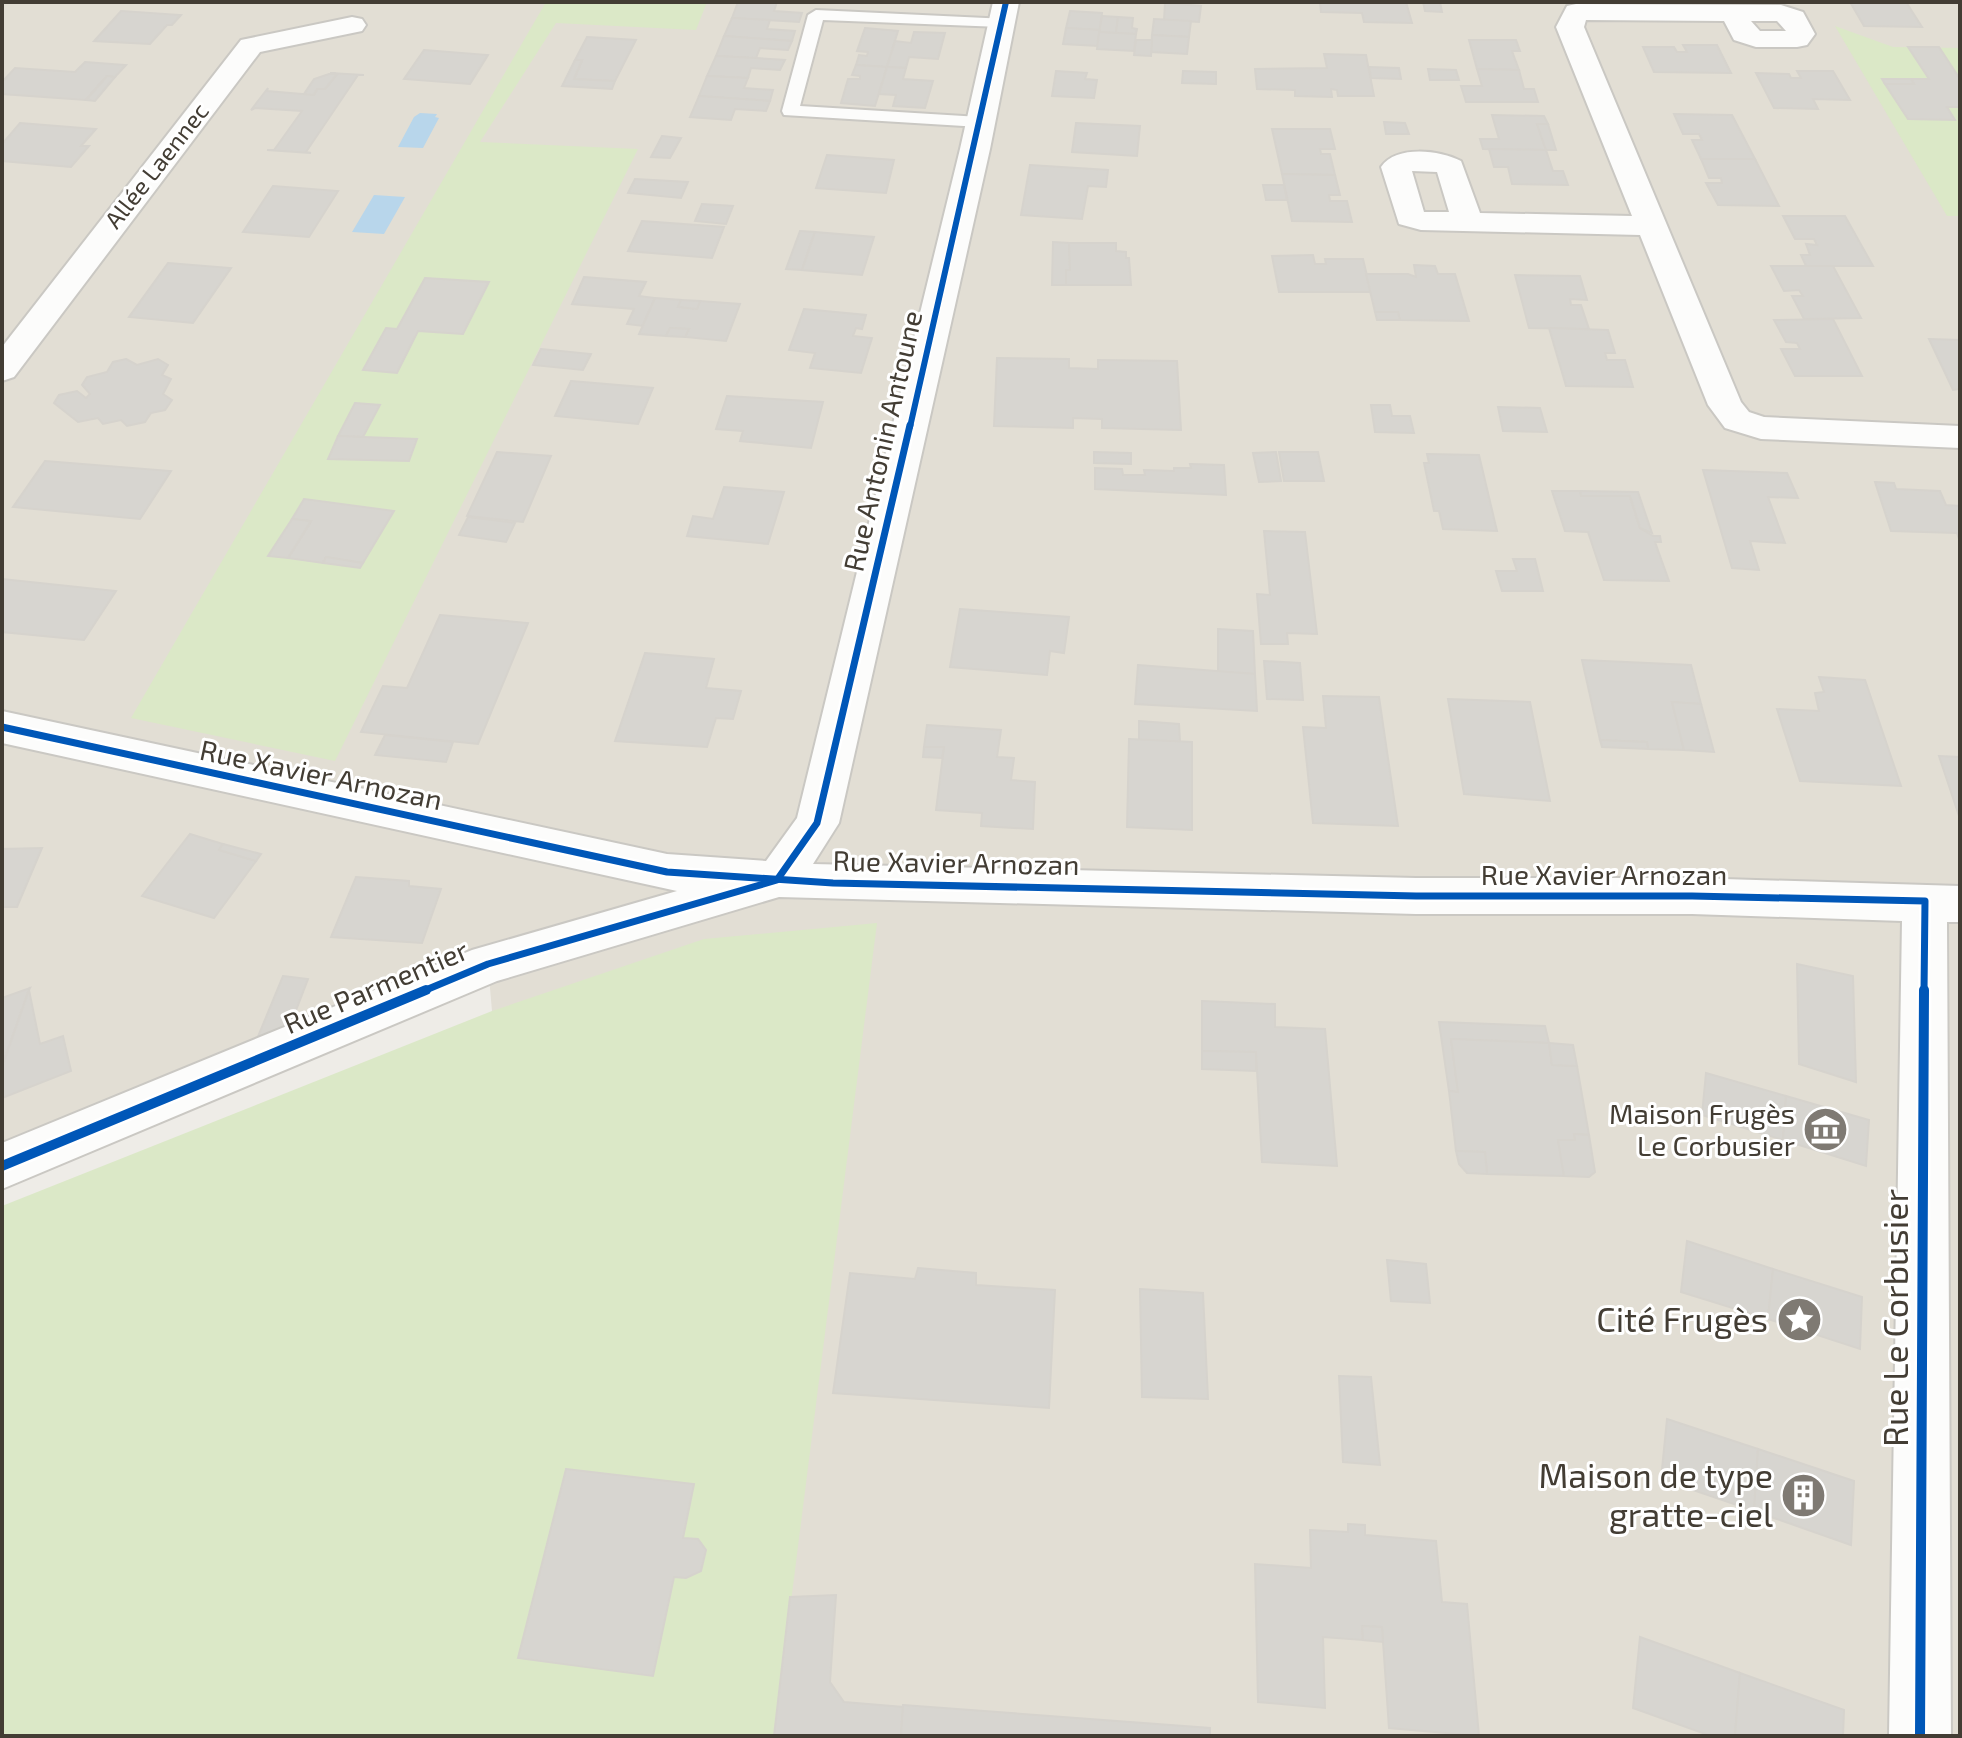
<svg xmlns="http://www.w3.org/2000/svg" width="1962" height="1738" font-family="'Exo 2',sans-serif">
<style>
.residential{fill:#e2ded4}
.green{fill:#dbe8c7}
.water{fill:#b8d6eb}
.building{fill:#d7d5d0;stroke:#d6d3cd;stroke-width:2}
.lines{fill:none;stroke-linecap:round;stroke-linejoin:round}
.service-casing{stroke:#cac8c3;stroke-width:4}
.minor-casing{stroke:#cac8c3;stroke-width:4}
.service{fill:#fcfcfb;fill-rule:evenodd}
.minor{fill:#fcfcfb;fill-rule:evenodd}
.cycleway-far2-casing{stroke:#fff;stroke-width:9}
.cycleway-far1-casing{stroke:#fff;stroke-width:12}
.cycleway-casing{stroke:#fff;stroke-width:15}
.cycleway-far2{stroke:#0057b8;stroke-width:6}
.cycleway-far1{stroke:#0057b8;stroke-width:7}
.cycleway{stroke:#0057b8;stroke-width:10}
.labels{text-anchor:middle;stroke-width:6;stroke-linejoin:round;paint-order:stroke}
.far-street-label{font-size:24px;fill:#433d34;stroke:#fff}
.street-label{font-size:28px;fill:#433d34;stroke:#fff}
.poi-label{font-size:28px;fill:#433d34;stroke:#fff;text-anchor:end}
.near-street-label{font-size:34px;fill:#433d34;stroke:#fff}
.near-poi-label{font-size:34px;fill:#433d34;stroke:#fff;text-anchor:end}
</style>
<rect width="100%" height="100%" fill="#eeece7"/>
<!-- residential -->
<polygon class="residential" points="2,2 1960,2 1960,1736 278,1736 492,1011 488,965 2,1166"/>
<!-- green -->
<g class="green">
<polygon points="546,2 707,2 696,30 556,23 480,142 638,149 335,761 131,718"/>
<polygon points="1835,26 1893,47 1960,48 1960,216 1947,216"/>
<polygon points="877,923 774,1736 2,1736 2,1206 492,1011 704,939"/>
</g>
<!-- water -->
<g class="water">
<polygon points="420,113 437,114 435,117 439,118 423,148 398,147 414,117"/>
<polygon points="374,195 405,197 384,234 352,232"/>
</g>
<!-- building -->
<g class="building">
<polygon points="738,2 777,2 774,11 802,13 799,22 732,18"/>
<polygon points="1320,2 1406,2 1412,23 1364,22 1362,13 1321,12"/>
<polygon points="1423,2 1440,2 1442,12 1425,11"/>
<polygon points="1850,2 1906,2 1922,27 1864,26"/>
<polygon points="1165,3 1201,6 1199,22 1164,20"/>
<polygon points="121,11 181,15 172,25 167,25 150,44 94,41"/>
<polygon points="1070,11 1102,13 1100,30 1066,28"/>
<polygon points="1102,16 1118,17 1116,33 1099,32"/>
<polygon points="1118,17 1133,18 1132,28 1137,29 1136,34 1116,33"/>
<polygon points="732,18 770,20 767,29 795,31 792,41 724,36"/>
<polygon points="1154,19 1191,21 1189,37 1152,35"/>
<polygon points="865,28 898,31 887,67 856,65 859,55 867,56 868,52 857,51"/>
<polygon points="1066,28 1100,30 1098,46 1063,44"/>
<polygon points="914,32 945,33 938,59 909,57 906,68 887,67 895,41 911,43"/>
<polygon points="1099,32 1136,34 1134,51 1097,49"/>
<polygon points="1152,35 1189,37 1187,54 1151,52"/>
<polygon points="724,36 792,41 788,50 760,48 756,58 716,56"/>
<polygon points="587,37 636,40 615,81 574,79 582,60 575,60"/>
<polygon points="1136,40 1152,40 1151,56 1134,55"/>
<polygon points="1469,40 1516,40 1520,51 1512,51 1519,70 1477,69"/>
<polygon points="1683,45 1717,45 1731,73 1654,72 1643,47 1674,47 1677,52 1687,52"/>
<polygon points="1908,47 1939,47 1960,79 1960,107 1947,107 1955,120 1908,119 1885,84 1914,84 1911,79 1929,79"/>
<polygon points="424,50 488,55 470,84 404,79"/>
<polygon points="1324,54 1366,55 1374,96 1338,96 1337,90 1331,89 1332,97 1295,96 1295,90 1257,89 1255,69 1327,68"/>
<polygon points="716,56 756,58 785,60 780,70 751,68 748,78 707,76"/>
<polygon points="575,60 582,60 574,79 615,81 612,89 562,86"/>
<polygon points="85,62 126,65 115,77 107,76 86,100 2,94 2,82 15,68 75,72"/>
<polygon points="856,65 887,67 875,106 841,103 848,79 860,79 860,76 852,75"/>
<polygon points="887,67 906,68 903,79 933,81 925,108 893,106 896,95 879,94"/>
<polygon points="1369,67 1399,68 1401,79 1371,78"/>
<polygon points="1428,69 1456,70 1459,80 1430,80"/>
<polygon points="1477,69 1519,70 1524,89 1534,89 1538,102 1466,102 1461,86 1482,86"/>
<polygon points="1056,71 1087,73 1085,79 1097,80 1094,98 1052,96"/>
<polygon points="1183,71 1216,72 1216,84 1182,83"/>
<polygon points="1797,71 1833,71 1850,100 1813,99 1818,109 1774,108 1756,73 1789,74 1791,78 1801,78"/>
<polygon points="330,73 364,75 358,75 306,152 311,153 267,150 274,150 302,111 255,108 251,110 268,88 267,91 314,95 317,89 325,89 337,74"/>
<polygon points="329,74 337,74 325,89 317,89 314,95 304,94 314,79"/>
<polygon points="107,76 115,77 95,101 86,100"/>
<polygon points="707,76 748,78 744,88 773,90 770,101 699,96"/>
<polygon points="1882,79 1911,79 1914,84 1885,84"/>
<polygon points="699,96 770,101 766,111 735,109 731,120 690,117"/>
<polygon points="1674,114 1732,115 1755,159 1701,159 1692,140 1702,140 1699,134 1683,134"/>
<polygon points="1492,115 1544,116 1548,124 1537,124 1546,150 1483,149 1480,139 1499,139"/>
<polygon points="1384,122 1405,123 1409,134 1386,134"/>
<polygon points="20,123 96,129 81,146 89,146 71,167 2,161 2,144"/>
<polygon points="1076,123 1140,126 1137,156 1072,152"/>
<polygon points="1537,124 1548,124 1556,150 1546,150"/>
<polygon points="1272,129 1330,129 1335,149 1320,149 1321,154 1330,154 1335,175 1282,174"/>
<polygon points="662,136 681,138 670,158 651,157"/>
<polygon points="1489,149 1546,150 1553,171 1563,171 1568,185 1512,184 1508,167 1494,167"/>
<polygon points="827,155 894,160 886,193 816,188"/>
<polygon points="1701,159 1755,159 1779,206 1718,205 1706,183 1722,183 1721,178 1709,178"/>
<polygon points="1030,165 1108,170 1106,187 1088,186 1082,219 1021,215"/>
<polygon points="1282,174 1335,175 1340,195 1329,195 1330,201 1347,201 1352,222 1292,221"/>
<polygon points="635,179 688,182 681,198 628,193"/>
<polygon points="1263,185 1284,185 1287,200 1266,200"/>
<polygon points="273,186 338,191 309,237 243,232"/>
<polygon points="702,204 733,206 726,224 695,221"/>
<polygon points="1783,216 1845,216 1873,266 1806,266 1801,255 1810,255 1806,244 1817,245 1814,239 1795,239"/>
<polygon points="642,221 724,227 712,258 628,251"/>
<polygon points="800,231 815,232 802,270 786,269"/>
<polygon points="815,232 874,237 862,275 802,270"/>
<polygon points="1053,242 1069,243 1070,270 1066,270 1066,285 1052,285"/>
<polygon points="1069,243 1116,243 1116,251 1126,252 1126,258 1129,258 1131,285 1066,285 1066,270 1070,270"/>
<polygon points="1313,255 1315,264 1326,264 1325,259 1363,259 1371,292 1279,292 1272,256"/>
<polygon points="168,263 231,268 193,323 129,317"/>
<polygon points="1414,265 1435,266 1438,274 1455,274 1469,321 1400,320 1398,312 1375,312 1366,274 1408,274 1416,277"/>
<polygon points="1771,266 1833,266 1861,318 1804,319 1792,296 1803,296 1799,290 1784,291"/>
<polygon points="1515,275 1580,276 1587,300 1570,299 1571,305 1581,305 1589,329 1529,328"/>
<polygon points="584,277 646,282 639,296 655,298 643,326 627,324 634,309 572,304"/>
<polygon points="425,278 489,282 463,334 418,331 397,373 363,370 386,328 397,329"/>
<polygon points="655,298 681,300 678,307 697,309 700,301 740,304 726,341 685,337 689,329 670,328 666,336 639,334"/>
<polygon points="681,300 700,301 697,309 678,307"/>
<polygon points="804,309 866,315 862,329 856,328 853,336 872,338 861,373 810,368 815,353 789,350"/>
<polygon points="1375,312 1398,312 1400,320 1377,320"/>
<polygon points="1833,319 1862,376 1795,376 1781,349 1800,349 1797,343 1786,342 1774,320"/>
<polygon points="670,328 689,329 685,337 666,336"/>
<polygon points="1549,328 1608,330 1615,353 1605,353 1607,360 1625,360 1633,387 1566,386"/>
<polygon points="1929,339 1960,340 1960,389 1953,390"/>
<polygon points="541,349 591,354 583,370 533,365"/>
<polygon points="997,358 1069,359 1069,368 1098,369 1098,360 1177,361 1181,430 1102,428 1102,419 1073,418 1073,428 994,426"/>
<polygon points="126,359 137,365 158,359 168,365 162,375 171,379 163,394 172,400 165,410 151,413 145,422 127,426 121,420 103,424 98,418 78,422 54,403 59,395 77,391 86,398 90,394 82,385 87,377 107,372 113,362"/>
<polygon points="571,381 653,388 638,424 555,416"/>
<polygon points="727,396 823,402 811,448 740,441 743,431 716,429"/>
<polygon points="355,403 380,405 363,437 338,436"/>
<polygon points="1371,405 1390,405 1392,416 1410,416 1414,433 1375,432"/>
<polygon points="1498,407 1540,408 1547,432 1503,431"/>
<polygon points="338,436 363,437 417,439 409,461 328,459"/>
<polygon points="497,452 551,456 523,522 467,516"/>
<polygon points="1094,452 1131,453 1131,464 1094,463"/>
<polygon points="1276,452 1281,481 1259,482 1253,453"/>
<polygon points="1279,452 1318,452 1324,481 1284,481"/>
<polygon points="1427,454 1479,455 1497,531 1443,529 1439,511 1434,511 1424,463 1429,463"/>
<polygon points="45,461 171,471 140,519 13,507"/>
<polygon points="1190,464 1224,465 1226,495 1095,489 1095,468 1122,469 1123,475 1145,475 1144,470 1174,471 1174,468 1191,468"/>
<polygon points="1703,470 1787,473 1798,498 1768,497 1785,543 1750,541 1759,570 1732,568"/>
<polygon points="1875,482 1894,483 1896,489 1940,491 1946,505 1960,506 1960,542 1957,533 1891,531"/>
<polygon points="724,487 784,492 768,544 687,536 693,516 713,519"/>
<polygon points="1552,491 1580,491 1581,496 1630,496 1640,528 1653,536 1660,536 1661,542 1655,542 1669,581 1604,580 1588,532 1565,531"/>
<polygon points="1580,491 1638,492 1652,533 1640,528 1630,496 1581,496"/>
<polygon points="304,499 394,511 363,563 326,557 323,563 288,558 311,521 292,519"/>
<polygon points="468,517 515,523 506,542 459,535"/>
<polygon points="292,519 311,521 288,558 268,556"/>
<polygon points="1264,531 1305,532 1317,634 1287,633 1288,644 1261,644 1257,594 1270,595"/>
<polygon points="326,557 363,563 360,568 323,563"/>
<polygon points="1513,559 1535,559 1543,591 1502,591 1496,571 1517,571"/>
<polygon points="2,579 116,591 84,640 2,632"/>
<polygon points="960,609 1069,617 1064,653 1050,651 1047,675 950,667"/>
<polygon points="440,615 528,623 478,744 361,732 383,686 407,688"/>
<polygon points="1218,629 1253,631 1255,674 1218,672"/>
<polygon points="645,653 714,659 706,688 741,691 733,719 716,718 707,747 615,741"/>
<polygon points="1582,660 1691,665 1701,704 1672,702 1684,750 1648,749 1647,742 1600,740"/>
<polygon points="1264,661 1300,663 1303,700 1267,699"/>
<polygon points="1138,665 1255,674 1257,711 1135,704"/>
<polygon points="1819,677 1865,680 1901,786 1800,781 1777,709 1819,711 1815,693 1824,692"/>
<polygon points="1323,696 1379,697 1398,826 1313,823 1303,727 1326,728"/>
<polygon points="1448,699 1530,702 1550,801 1464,794"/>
<polygon points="1672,702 1701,704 1714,752 1684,750"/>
<polygon points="1139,721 1179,724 1180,742 1139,740"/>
<polygon points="927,725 1001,730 997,757 1014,758 1011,780 1035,782 1033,829 981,826 982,813 936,810 944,747 924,747"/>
<polygon points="385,735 453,742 446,762 375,755"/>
<polygon points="1129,739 1192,742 1192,830 1127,827"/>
<polygon points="1600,740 1647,742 1648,749 1602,747"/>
<polygon points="924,747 944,747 942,758 923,757"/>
<polygon points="1939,756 1960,757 1960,819"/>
<polygon points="190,834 223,844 219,850 256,861 214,918 142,896"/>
<polygon points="223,844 261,854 256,861 219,850"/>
<polygon points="42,848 17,907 2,907 2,849"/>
<polygon points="356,877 409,881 409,886 441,889 422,943 331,937"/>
<polygon points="1797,964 1853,976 1856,1082 1799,1064"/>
<polygon points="283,976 308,979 290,1026 257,1039"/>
<polygon points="30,988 29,990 2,1067 2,998"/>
<polygon points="29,990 40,1044 63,1036 71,1071 2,1098 2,1067"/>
<polygon points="1202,1001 1275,1004 1275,1027 1325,1029 1337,1166 1262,1162 1256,1052 1202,1051"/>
<polygon points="1439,1022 1545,1026 1549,1043 1451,1039 1458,1092 1449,1091"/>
<polygon points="1451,1039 1549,1043 1552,1065 1577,1066 1589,1135 1574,1134 1575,1140 1558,1140 1564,1176 1487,1174 1485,1152 1456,1151 1449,1091 1458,1092"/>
<polygon points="1549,1043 1573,1045 1577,1066 1552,1065"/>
<polygon points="1202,1051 1256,1052 1256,1071 1202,1069"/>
<polygon points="1706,1073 1786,1096 1783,1140 1702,1115"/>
<polygon points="1786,1096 1869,1120 1866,1166 1783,1140"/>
<polygon points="1574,1134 1589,1135 1595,1172 1589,1177 1564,1176 1558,1140 1575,1140"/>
<polygon points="1456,1151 1485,1152 1487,1174 1467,1173 1459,1164"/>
<polygon points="1687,1241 1773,1269 1768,1319 1681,1292"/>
<polygon points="1387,1260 1426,1264 1430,1303 1391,1301"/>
<polygon points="918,1268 976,1273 976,1285 1055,1290 1049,1408 833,1393 850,1273 915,1279"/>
<polygon points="1773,1269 1862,1297 1860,1349 1768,1319"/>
<polygon points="1140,1289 1203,1293 1208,1399 1142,1397"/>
<polygon points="1339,1376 1371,1377 1380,1465 1343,1462"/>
<polygon points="1667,1419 1758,1449 1754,1511 1661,1479"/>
<polygon points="1758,1449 1854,1481 1851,1545 1754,1511"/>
<polygon points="566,1469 694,1484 683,1538 698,1539 706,1550 701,1571 686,1578 674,1577 653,1676 518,1658"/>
<polygon points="1348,1524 1365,1525 1365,1535 1436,1541 1442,1602 1467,1604 1479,1736 1389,1728 1382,1627 1362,1626 1363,1640 1323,1637 1325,1708 1258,1702 1255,1564 1311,1568 1310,1530 1348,1532"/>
<polygon points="836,1595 830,1682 844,1702 903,1707 901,1736 774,1736 790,1597"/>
<polygon points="1362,1626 1382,1627 1383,1642 1363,1640"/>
<polygon points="1640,1637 1740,1673 1735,1736 1711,1736 1633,1708"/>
<polygon points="1740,1673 1844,1710 1843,1736 1735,1736"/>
<polygon points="903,1705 1210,1728 1210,1736 901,1736"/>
</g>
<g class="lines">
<defs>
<polygon id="service" points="816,10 1007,19 1009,22 1001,27 823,20 800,106 980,117 989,122 980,127 784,115 782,111 808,15"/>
<g id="minor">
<polygon points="993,2 1019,2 990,149 839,823 813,864 1416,878 1692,878 1960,886 1960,922 1947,922 1951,1736 1889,1736 1902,921 1692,914 1416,914 779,897 497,981 2,1189 2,1143 472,950 677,891 2,743 2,711 667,854 766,861 797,818 960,149"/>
<path d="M1576,4L1781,5L1803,12L1815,34L1807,45L1797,47H1756L1734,40L1724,21L1586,20L1584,27L1741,402L1749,412L1764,417L1960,426V448L1761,439L1725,428L1708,405L1640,235L1421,230L1399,224L1381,167C1396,145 1439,150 1461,161L1480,213L1632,216L1556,27L1567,6ZM1751,21H1777L1786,31H1760ZM1412,171L1437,172L1449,212H1424Z"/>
<polygon points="352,17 362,19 366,25 362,31 260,52 14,377 2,381 2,347 241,40"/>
</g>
</defs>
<!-- service casing -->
<use href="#service" class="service-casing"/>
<!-- minor casing -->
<use href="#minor" class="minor-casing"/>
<!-- service -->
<use href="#service" class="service"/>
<!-- minor -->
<use href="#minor" class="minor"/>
<defs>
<polyline id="cycleway-far2" points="910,427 1006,2"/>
<g id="cycleway-far1">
<polyline points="2,727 667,872 833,883 1416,896 1692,896 1925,901 1924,992"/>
<polyline points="421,992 488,964 777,880 817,823 910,425"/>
</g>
<g id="cycleway">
<polyline points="2,1166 426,990"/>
<polyline points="1920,1736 1924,990"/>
</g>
</defs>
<!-- cycleway-far2 casing -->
<use href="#cycleway-far2" class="cycleway-far2-casing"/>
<!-- cycleway-far1 casing -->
<use href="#cycleway-far1" class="cycleway-far1-casing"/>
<!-- cycleway casing -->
<use href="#cycleway" class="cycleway-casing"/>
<!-- cycleway-far2 -->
<use href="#cycleway-far2" class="cycleway-far2"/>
<!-- cycleway-far1 -->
<use href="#cycleway-far1" class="cycleway-far1"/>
<!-- cycleway -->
<use href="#cycleway" class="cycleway"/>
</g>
<!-- icons -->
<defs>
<symbol id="museum-disc" viewBox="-11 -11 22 22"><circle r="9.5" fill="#7f7a73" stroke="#fff"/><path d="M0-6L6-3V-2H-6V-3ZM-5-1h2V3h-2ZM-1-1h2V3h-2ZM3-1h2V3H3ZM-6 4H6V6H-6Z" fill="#fff"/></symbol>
<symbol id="sight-disc" viewBox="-11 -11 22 22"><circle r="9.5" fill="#7f7a73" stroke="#fff"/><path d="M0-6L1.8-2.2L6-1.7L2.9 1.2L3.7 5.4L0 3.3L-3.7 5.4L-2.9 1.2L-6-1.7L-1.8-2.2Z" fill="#fff"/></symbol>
<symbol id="building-disc" viewBox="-11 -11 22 22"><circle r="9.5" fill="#7f7a73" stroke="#fff"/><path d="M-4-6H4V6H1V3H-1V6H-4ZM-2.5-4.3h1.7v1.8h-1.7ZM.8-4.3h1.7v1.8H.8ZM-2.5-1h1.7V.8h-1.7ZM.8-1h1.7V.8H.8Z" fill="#fff"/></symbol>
</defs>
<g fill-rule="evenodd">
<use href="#museum-disc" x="1800" y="1104" width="51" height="51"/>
<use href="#sight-disc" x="1774" y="1294" width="51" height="51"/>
<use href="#building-disc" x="1778" y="1470" width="51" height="51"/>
</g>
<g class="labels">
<!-- far-street labels -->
<g class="far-street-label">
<text transform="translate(157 166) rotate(-52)" y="8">Allée Laennec</text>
</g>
<!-- street labels -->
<g class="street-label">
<text transform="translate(883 441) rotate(-77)" y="10">Rue Antonin Antoune</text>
<text transform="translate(321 775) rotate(12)" y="10">Rue Xavier Arnozan</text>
<text transform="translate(956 863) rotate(1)" y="10">Rue Xavier Arnozan</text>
<text x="1604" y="885">Rue Xavier Arnozan</text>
<text transform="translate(376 987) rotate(-23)" y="10">Rue Parmentier</text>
</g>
<!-- poi labels -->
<g class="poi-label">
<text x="1795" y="1124">Maison Frugès<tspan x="1795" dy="32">Le Corbusier</tspan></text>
</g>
<!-- near-street labels -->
<g class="near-street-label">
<text transform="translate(1896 1318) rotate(-90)" y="12">Rue Le Corbusier</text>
</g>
<!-- near-poi labels -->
<g class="near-poi-label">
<text x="1768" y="1332">Cité Frugès</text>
<text x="1773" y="1488">Maison de type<tspan x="1773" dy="39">gratte-ciel</tspan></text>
</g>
</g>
<!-- border -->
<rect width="1962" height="1738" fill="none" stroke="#433d34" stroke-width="8"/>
</svg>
